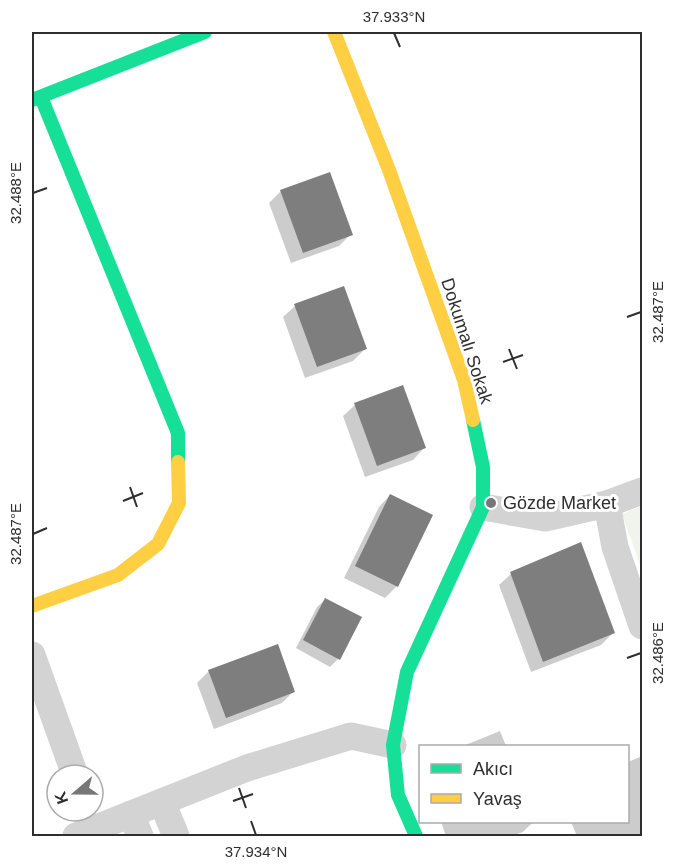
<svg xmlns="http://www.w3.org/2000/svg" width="674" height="868" font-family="Helvetica,sans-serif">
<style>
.green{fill:#f0f4ec}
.shadow{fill:#0003}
.building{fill:#7e7e7e}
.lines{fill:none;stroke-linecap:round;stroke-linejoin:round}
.street{stroke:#d3d3d3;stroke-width:27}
.fast{stroke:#16e098;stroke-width:14}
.slow{stroke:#ffcf43;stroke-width:14}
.ticks{fill:none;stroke:#2e2e2e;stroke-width:2}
.poi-dot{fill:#777;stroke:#fff;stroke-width:2}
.labels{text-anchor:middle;stroke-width:6;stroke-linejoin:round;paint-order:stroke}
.street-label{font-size:18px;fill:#2e2e2e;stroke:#fff}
.poi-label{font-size:18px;fill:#2e2e2e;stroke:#fff;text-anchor:start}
.neatline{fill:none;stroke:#2e2e2e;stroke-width:2}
.ticks-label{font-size:15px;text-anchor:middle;fill:#2e2e2e}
</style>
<rect width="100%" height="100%" fill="#fff"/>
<!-- green -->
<polygon class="green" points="642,506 642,570 622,514"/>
<!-- shadow -->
<g class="shadow">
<polygon points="281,191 351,234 339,246 291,263 269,203"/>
<polygon points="295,306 365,349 353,361 305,378 283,317"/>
<polygon points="403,387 424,448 413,460 365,477 343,416 355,405"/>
<polygon points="390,495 431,516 396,587 385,598 344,578 379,507"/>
<polygon points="511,574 613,633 601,645 531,672 499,585"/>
<polygon points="325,600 338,659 330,667 296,648 317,607"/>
<polygon points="209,671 294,691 282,703 214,729 197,683"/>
<polygon points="500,731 506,746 463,746"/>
<polygon points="642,756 642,836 577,836 571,822 628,822 628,762"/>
<polygon points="441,822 533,822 523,832 510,836 446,836"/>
</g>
<!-- building -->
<g class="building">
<polygon points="330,172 353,235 303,253 280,190"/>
<polygon points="344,286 367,349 317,367 294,304"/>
<polygon points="403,385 426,448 377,466 354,403"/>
<polygon points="390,494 433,515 398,587 355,566"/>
<polygon points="581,542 615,633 543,662 510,572"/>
<polygon points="325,598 362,617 340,660 303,640"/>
<polygon points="278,644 295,692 226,718 208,670"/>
</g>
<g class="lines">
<!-- street -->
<g class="street">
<polyline points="607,504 615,547 642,626"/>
<polyline points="483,507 545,518 607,504 642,491"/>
<polyline points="32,655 75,775"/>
<polyline points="162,802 176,836"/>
<polyline points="131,814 140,836"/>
<polyline points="76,836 247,768 351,736 393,745"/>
</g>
<!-- fast -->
<g class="fast">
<polyline points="41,97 178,433 178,462"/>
<polyline points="32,100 205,32"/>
<polyline points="416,836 398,795 393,745 407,672 483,507 483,467 473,420"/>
</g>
<!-- slow -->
<g class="slow">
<polyline points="334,32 389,170 464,380 473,420"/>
<polyline points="32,606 118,575 158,544 179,503 178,462"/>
</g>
</g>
<!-- ticks -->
<path class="ticks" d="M394,33L400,47M33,193L47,188M627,317L641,312M509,349L517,369M503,362L523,355M130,487L137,507M123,501L143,493M33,534L47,528M627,658L641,653M239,788L246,808M233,801L253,794M251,821L256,835"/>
<!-- markers -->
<circle class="poi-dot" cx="491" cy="503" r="6"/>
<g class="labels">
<!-- street labels -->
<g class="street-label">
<text transform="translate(467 341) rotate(72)" y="6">Dokumalı Sokak</text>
</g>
<!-- poi labels -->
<g class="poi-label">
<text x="503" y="509">Gözde Market</text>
</g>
</g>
<!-- border -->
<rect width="674" height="868" fill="none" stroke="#ffffff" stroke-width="66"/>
<!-- legend -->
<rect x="419" y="745" width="210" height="78" fill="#ffffff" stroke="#ababab" stroke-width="1.5"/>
<rect x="431" y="764" width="30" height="9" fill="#16e098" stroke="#ababab" stroke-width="1.5"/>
<text x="473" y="775" font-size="18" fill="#2e2e2e">Akıcı</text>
<rect x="431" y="794" width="30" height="9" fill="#ffcf43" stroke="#ababab" stroke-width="1.5"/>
<text x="473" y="805" font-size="18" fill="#2e2e2e">Yavaş</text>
<!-- north arrow -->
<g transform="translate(75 793) rotate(250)"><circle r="28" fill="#ffffff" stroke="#ababab" stroke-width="1.5"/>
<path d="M0-4.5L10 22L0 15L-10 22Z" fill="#777777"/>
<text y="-9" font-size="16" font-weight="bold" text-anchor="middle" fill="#2e2e2e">K</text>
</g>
<rect x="33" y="33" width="608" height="802" class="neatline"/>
<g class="ticks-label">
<text x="394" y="22">37.933°N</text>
<text transform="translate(16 193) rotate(-90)" y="5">32.488°E</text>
<text transform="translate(658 312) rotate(-90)" y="5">32.487°E</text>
<text transform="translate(16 534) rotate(-90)" y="5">32.487°E</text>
<text transform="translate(658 653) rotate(-90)" y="5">32.486°E</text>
<text x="256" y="857">37.934°N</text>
</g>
</svg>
